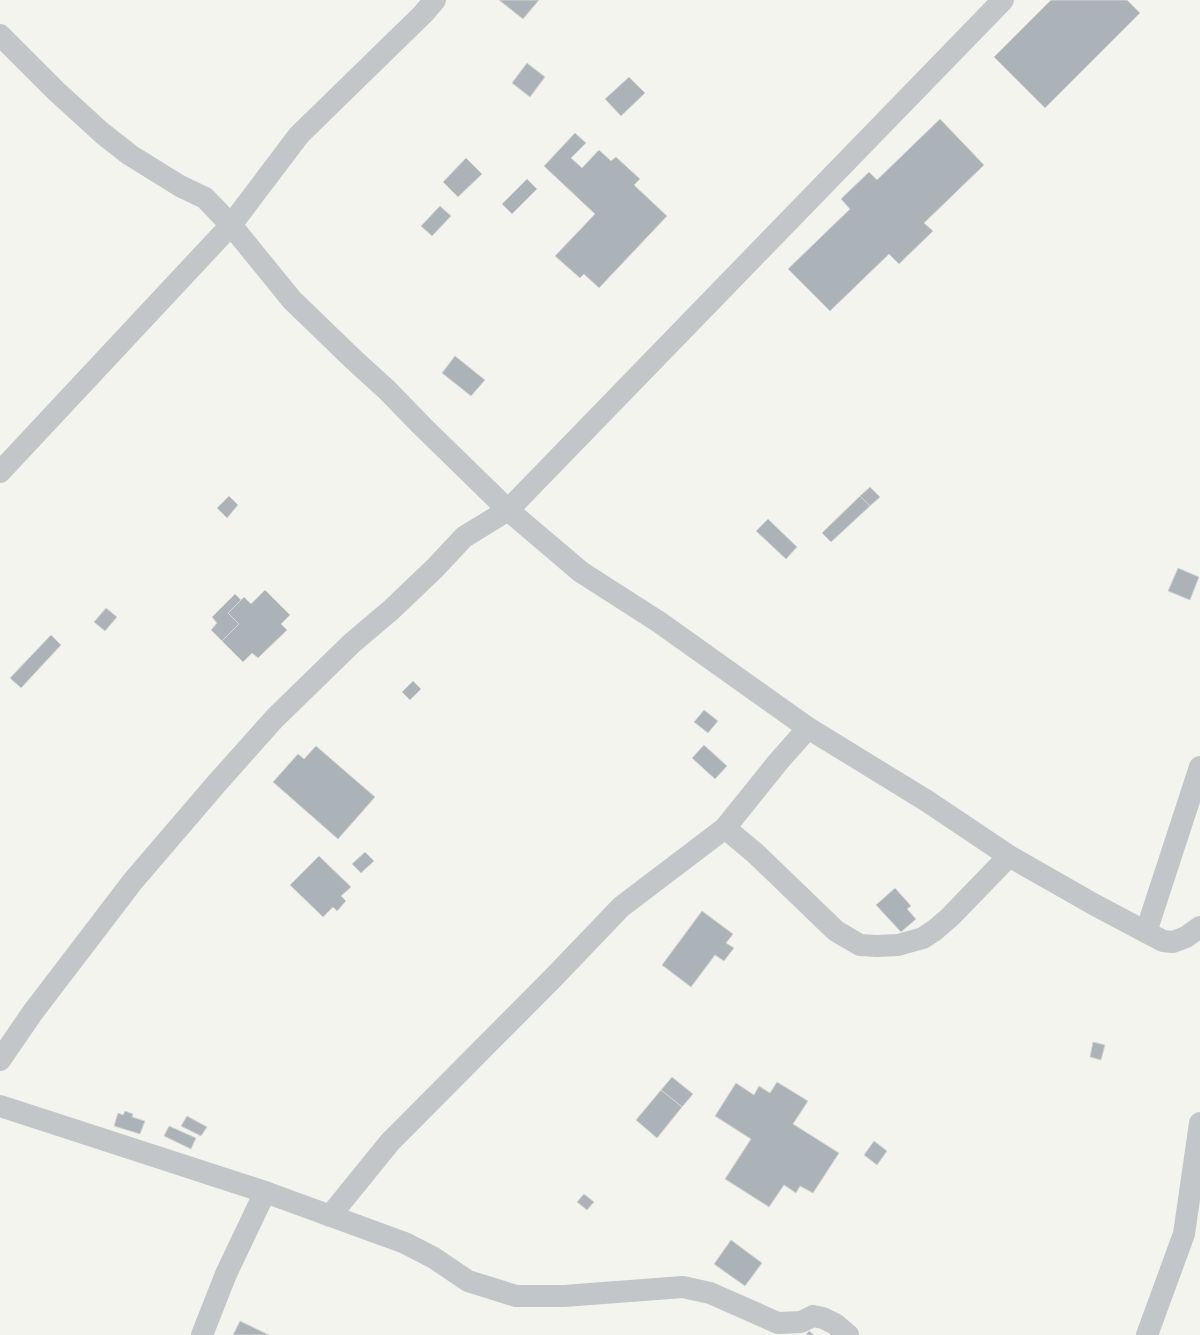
<svg xmlns="http://www.w3.org/2000/svg" width="1200" height="1335" font-family="Helvetica,sans-serif">
<style>
.building{fill:#abb2b8;stroke:#d5d5d2}
.lines{fill:none;stroke-linecap:round;stroke-linejoin:round}
.minor{stroke:#c2c6c9;stroke-width:22}
</style>
<rect width="100%" height="100%" fill="#f4f4ef"/>
<!-- building -->
<g class="building">
<polygon points="499,0 539,0 523,19"/>
<polygon points="1051,0 1127,0 1140,13 1045,108 994,57"/>
<polygon points="527,63 545,77 530,97 512,83"/>
<polygon points="629,77 645,93 621,116 605,99"/>
<polygon points="940,119 984,165 924,223 933,231 899,264 889,254 830,311 788,269 850,209 841,199 869,172 877,180"/>
<polygon points="575,133 586,143 571,158 582,168 599,150 611,161 616,157 640,179 634,185 667,216 599,288 584,274 580,278 555,256 595,214 544,166"/>
<polygon points="466,158 482,174 458,197 443,182"/>
<polygon points="527,179 537,189 512,214 502,204"/>
<polygon points="440,206 451,216 432,236 421,226"/>
<polygon points="455,356 485,380 471,396 442,373"/>
<polygon points="870,487 880,497 870,506 860,496"/>
<polygon points="229,496 238,505 227,518 217,508"/>
<polygon points="860,496 870,506 831,542 822,533"/>
<polygon points="768,519 797,547 786,559 756,531"/>
<polygon points="1178,568 1199,577 1190,600 1168,591"/>
<polygon points="265,590 290,615 281,624 287,630 258,658 252,653 243,662 222,641 239,624 228,613 244,597 251,604"/>
<polygon points="235,594 241,600 228,613 239,624 222,641 211,630 217,623 212,617"/>
<polygon points="106,608 117,617 105,631 94,622"/>
<polygon points="51,635 61,645 21,688 10,678"/>
<polygon points="413,681 421,689 410,700 402,692"/>
<polygon points="704,710 718,721 708,733 694,722"/>
<polygon points="704,745 727,766 715,779 692,758"/>
<polygon points="316,746 375,797 338,839 273,782 298,754 304,759"/>
<polygon points="365,852 374,861 361,873 352,864"/>
<polygon points="319,856 351,887 341,896 346,901 337,911 333,907 323,917 290,885"/>
<polygon points="895,888 911,906 907,909 916,919 901,932 876,905"/>
<polygon points="702,911 733,934 726,943 734,948 724,961 715,955 691,987 662,965"/>
<polygon points="1093,1042 1105,1045 1101,1060 1090,1057"/>
<polygon points="672,1077 693,1094 682,1107 661,1090"/>
<polygon points="777,1082 808,1101 793,1124 839,1153 813,1193 800,1186 796,1193 784,1185 769,1207 725,1179 751,1139 715,1116 736,1083 754,1095 759,1086 770,1093"/>
<polygon points="661,1090 682,1107 657,1138 636,1120"/>
<polygon points="125,1111 133,1114 132,1117 145,1121 140,1134 114,1126 118,1113 123,1115"/>
<polygon points="187,1116 207,1127 201,1136 181,1126"/>
<polygon points="169,1126 196,1138 191,1149 164,1136"/>
<polygon points="874,1141 887,1151 877,1165 864,1155"/>
<polygon points="584,1194 594,1202 587,1210 577,1202"/>
<polygon points="731,1240 762,1263 745,1286 714,1264"/>
<polygon points="240,1321 269,1335 233,1335"/>
<polygon points="809,1331 814,1335 806,1335"/>
</g>
<g class="lines">
<!-- minor -->
<g class="minor">
<polyline points="0,35 56,91 102,133 130,155 180,186 205,198 231,225 292,300 353,359 387,390 423,427 508,510 581,572 659,622 808,728 927,801 1009,856 1095,905 1163,941 1173,942 1186,937 1200,927"/>
<polyline points="0,472 231,225 299,135 423,14 435,0"/>
<polyline points="725,828 755,853 836,931 860,945 877,946 898,945 923,938 935,930 950,917 1009,856"/>
<polyline points="1146,932 1200,767"/>
<polyline points="0,1060 33,1012 133,881 217,783 275,718 352,643 391,610 435,568 464,537 508,510 1003,0"/>
<polyline points="0,1106 265,1192 405,1243 434,1258 468,1281 516,1296 564,1296 683,1287 710,1293 778,1323 801,1322 813,1316 823,1318 835,1324 848,1335"/>
<polyline points="330,1216 390,1142 553,978 621,907 725,828 778,762 808,728"/>
<polyline points="202,1335 226,1274 265,1192"/>
<polyline points="1147,1335 1184,1234 1200,1123"/>
</g>
</g>
</svg>
